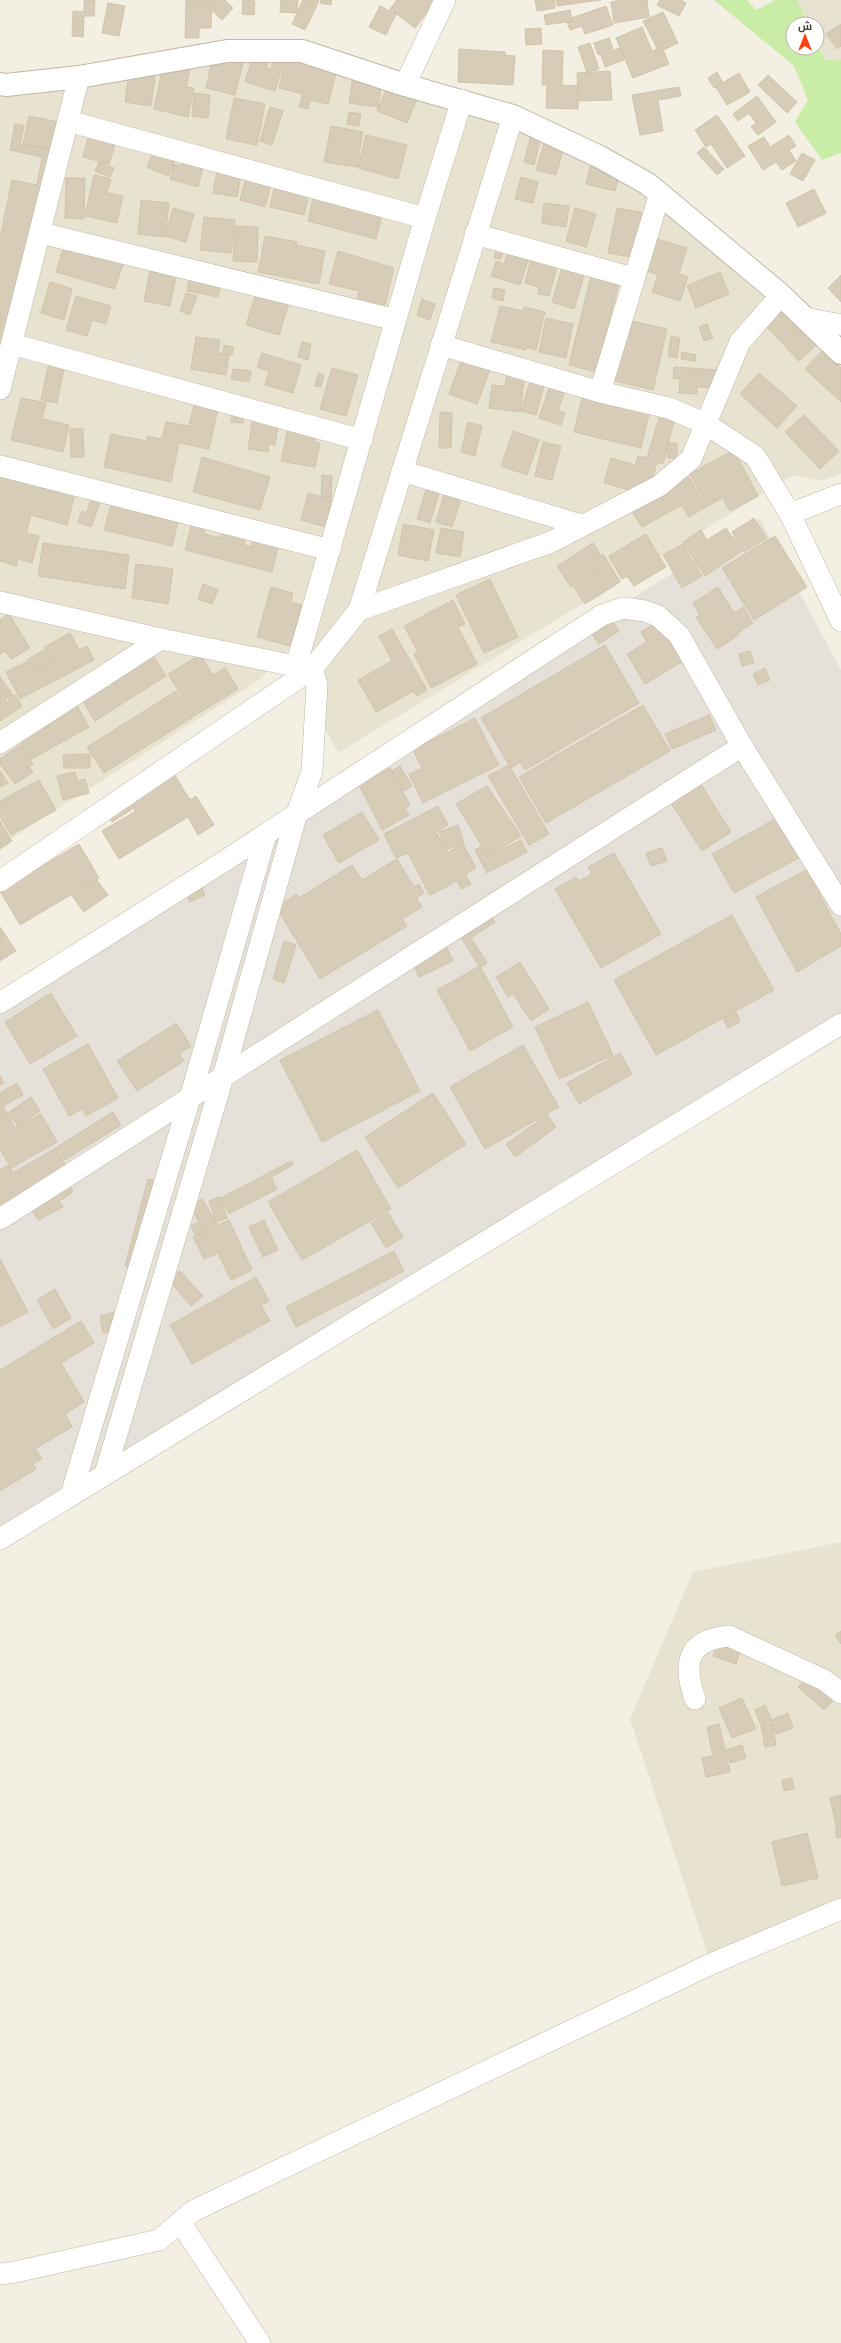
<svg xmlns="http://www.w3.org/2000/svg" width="841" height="2343" font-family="Montserrat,Cairo,sans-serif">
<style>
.residential{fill:#e8e2d0}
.industrial{fill:#e5e0d8}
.green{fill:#c9eda6}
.building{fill:#d6ccb7;stroke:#d2c4a9}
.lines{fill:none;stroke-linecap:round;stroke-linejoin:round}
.minor-casing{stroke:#c0b8a4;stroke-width:22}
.tertiary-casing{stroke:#c0b8a4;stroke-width:24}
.minor{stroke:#fff;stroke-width:21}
.tertiary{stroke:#fff;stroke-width:22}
</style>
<rect width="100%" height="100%" fill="#f4efe3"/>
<!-- residential -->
<g class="residential">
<polygon points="797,0 841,0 841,59 825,60 817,44 817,24 808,24"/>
<polygon points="305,49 615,153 782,307 841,365 841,474 820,481 794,475 338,753 322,723 313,652 289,649 259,680 0,846 0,77"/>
<polygon points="841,1542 841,1909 711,1964 630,1719 693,1572"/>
</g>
<!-- industrial -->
<polygon class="industrial" points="760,519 841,670 841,1013 0,1526 0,990"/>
<!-- green -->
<polygon class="green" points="714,0 747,0 756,10 776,0 797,0 808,24 793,24 793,48 817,48 817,44 825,60 841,59 841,153 822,160 795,122 808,100 794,66"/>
<!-- building -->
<g class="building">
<polygon points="84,0 95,0 94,16 84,16 83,37 72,36 73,11 84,12"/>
<polygon points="186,0 212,1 211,28 199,28 199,38 185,38"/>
<polygon points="201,0 225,0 233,8 222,20"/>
<polygon points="243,0 255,1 254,15 242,14"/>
<polygon points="281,0 298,0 297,13 280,12"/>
<polygon points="303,0 319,1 305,30 292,24"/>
<polygon points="321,0 332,0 331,5 320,3"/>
<polygon points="397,0 436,0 415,28 390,9"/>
<polygon points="535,0 554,0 555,8 537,11"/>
<polygon points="556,0 601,0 557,6"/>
<polygon points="623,0 647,0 649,17 614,23 611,2"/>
<polygon points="660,0 681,0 686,3 679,16 657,5"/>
<polygon points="108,3 125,6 119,36 102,33"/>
<polygon points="380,6 396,14 386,35 369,27"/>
<polygon points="606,6 613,25 585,34 582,26 570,30 566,20"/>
<polygon points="570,10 572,21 546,25 544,15"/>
<polygon points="663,12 678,43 659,52 643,21"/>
<polygon points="841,24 841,46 837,49 826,34"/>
<polygon points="642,27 652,51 662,47 669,64 633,78 616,38"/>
<polygon points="541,28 542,44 526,45 525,29"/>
<polygon points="609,38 613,49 598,55 594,43"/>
<polygon points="590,43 599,69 587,73 578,47"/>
<polygon points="288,48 338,65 328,104 310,100 308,109 299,107 303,94 279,88"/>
<polygon points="620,48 624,60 605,67 601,55"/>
<polygon points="459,49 505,52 505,55 515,56 513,85 458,82"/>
<polygon points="543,50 563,51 562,85 579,86 578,109 546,108 547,85 542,85"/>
<polygon points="277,51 286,53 275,91 245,82 254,53 269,57 266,68 271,69"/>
<polygon points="214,52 244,59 235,95 206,88"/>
<polygon points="165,56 192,61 186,87 194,88 188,117 154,109"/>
<polygon points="354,69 383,76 378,107 349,103"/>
<polygon points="610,71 612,100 578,101 577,73"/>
<polygon points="717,72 723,83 714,88 708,78"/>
<polygon points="129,73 155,77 151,106 125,102"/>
<polygon points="739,73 750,92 727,105 716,87"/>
<polygon points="768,75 797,102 787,113 758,85"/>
<polygon points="390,80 420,92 407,123 377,111"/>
<polygon points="679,87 681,96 658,100 663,131 640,135 632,95"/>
<polygon points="194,93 210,95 208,118 192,116"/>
<polygon points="757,96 776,122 758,135 751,127 756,123 749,113 738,121 733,114"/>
<polygon points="234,98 265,104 257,145 226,139"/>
<polygon points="270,107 283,111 272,145 260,141"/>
<polygon points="349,112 361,114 359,126 347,124"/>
<polygon points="717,115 745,156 727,168 711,144 706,147 695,130"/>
<polygon points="29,116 59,122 54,150 23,144"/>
<polygon points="15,124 24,126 20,144 50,150 0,387 0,238 12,180 37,185 42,157 10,150"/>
<polygon points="92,124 119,131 109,164 83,157"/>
<polygon points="331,126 363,132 357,167 324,162"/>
<polygon points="533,127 543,130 534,165 524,162"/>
<polygon points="548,131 567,136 556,175 536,170"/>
<polygon points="366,135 407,145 398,179 358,168"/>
<polygon points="789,135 796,146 789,150 796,161 782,170 776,162 763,170 748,146 764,137 770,147"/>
<polygon points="157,142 179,151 168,176 147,167"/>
<polygon points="704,147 724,169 717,175 697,153"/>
<polygon points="186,150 206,155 198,187 170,179 174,164 182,166"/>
<polygon points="802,153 815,160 803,181 790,174"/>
<polygon points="593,155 622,162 615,191 586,184"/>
<polygon points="219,158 243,163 237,197 213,193"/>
<polygon points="99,162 114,168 110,177 95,171"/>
<polygon points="249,167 274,174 265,207 240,200"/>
<polygon points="94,175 111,179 107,193 123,196 117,223 85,216"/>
<polygon points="521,177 538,182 533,203 515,199"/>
<polygon points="66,178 85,178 84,219 65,218"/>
<polygon points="283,179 311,185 304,215 270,207 274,189 280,191"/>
<polygon points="316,184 382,216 376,239 308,221"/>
<polygon points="814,189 826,213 798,227 786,203"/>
<polygon points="141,200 169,203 165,237 138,234"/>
<polygon points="544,203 569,206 566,227 542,223"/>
<polygon points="173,208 194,214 186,242 165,236"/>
<polygon points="575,208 596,214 586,247 566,241"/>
<polygon points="617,208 645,213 637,258 608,253"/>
<polygon points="204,217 235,220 231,253 200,250"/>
<polygon points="235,226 258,227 257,262 233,261"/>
<polygon points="67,235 126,254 115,289 56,272"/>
<polygon points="265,236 297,242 296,245 325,251 319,284 258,272"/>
<polygon points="651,237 687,248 679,274 688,277 680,301 652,292 658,275 647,271"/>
<polygon points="497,246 504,248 501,259 494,258"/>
<polygon points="509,248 530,254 520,285 491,276 496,261 504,264"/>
<polygon points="338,251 394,268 385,305 357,298 359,291 329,284"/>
<polygon points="532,255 558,262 549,296 538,294 539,287 525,283"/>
<polygon points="151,266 177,272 170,306 144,301"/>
<polygon points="562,268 584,275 574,309 552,302"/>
<polygon points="720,272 729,294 696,308 687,286"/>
<polygon points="841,275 841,302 828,288"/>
<polygon points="190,276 221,282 218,297 187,291"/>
<polygon points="591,276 619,283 596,372 569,365"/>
<polygon points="50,282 72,289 64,320 41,313"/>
<polygon points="494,288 505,290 503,301 492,298"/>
<polygon points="257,290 290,300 279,335 246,325"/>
<polygon points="186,293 197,296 190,315 180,311"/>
<polygon points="76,296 111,306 106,324 92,320 87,336 66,330"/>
<polygon points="422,299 435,304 430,320 417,315"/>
<polygon points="500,306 523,311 524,307 545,312 536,350 526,347 526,350 491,342"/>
<polygon points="785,308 818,343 799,361 766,326"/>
<polygon points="546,318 573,324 566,358 539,352"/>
<polygon points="627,320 667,329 653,390 614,381"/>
<polygon points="707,324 713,338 704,341 699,327"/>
<polygon points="671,336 680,338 677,358 668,356"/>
<polygon points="196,337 220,340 218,353 229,355 226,375 191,369"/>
<polygon points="302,342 311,344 308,360 298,357"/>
<polygon points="224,345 234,347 232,355 223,354"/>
<polygon points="822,351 841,368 841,402 805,369"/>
<polygon points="682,352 696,355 695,361 681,359"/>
<polygon points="262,353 301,365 293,393 265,385 269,371 257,367"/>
<polygon points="50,357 66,360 57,403 41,400"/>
<polygon points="462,358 490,369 477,404 449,394"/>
<polygon points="674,367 720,370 719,388 697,387 697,394 679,393 680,379 673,378"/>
<polygon points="332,368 358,375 346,416 320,409"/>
<polygon points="233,369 251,371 249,382 231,379"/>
<polygon points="507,372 525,374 520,412 489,408 492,385 505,386"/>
<polygon points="318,373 324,375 321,387 315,386"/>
<polygon points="759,373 797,406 777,428 740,394"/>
<polygon points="531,378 545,382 536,415 521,411"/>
<polygon points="551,382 566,386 558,411 565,413 561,425 539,418"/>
<polygon points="21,398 46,403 42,419 69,425 63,452 11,440"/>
<polygon points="582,398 649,414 641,448 574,432"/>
<polygon points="195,400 219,404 209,449 179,443 171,482 104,467 111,434 146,441 147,436 162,439 166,422 189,426"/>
<polygon points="232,412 244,413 243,423 231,422"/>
<polygon points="440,412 452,413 451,448 439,448"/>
<polygon points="804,415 839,451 820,469 785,432"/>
<polygon points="253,417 279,421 275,445 269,444 268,452 248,449"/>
<polygon points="659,418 674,422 663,464 657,462 648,495 604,483 611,458 635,465 638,456 647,458"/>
<polygon points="468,422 482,426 475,456 461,452"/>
<polygon points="289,424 318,430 315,442 320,443 315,467 281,461"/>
<polygon points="70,429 83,429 84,457 71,457"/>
<polygon points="513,431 539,440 527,475 501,466"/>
<polygon points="543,442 561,446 552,480 535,476"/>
<polygon points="667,443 677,443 677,458 668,458"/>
<polygon points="734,450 758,496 730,511 723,498 707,506 690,474"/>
<polygon points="202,457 270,477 260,510 193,492"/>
<polygon points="0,465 76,490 67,525 31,515 26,533 39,536 32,563 18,559 16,566 0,561"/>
<polygon points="431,473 444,477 430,523 417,519"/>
<polygon points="322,475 332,476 331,498 321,498"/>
<polygon points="449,477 466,482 452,527 436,522"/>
<polygon points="689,477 706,507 689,517 682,505 642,527 631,510"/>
<polygon points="94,492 103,495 91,527 78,522 82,511 86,513"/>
<polygon points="308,493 333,500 326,527 301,520"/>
<polygon points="112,501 179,517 172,546 104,530"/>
<polygon points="754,518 767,538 744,552 732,532"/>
<polygon points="192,522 206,526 204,534 221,538 222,531 246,537 244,545 251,547 254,537 279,543 272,572 185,550"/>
<polygon points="403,524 434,530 428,561 398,555"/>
<polygon points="441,528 464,532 460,557 436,553"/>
<polygon points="726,528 742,551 705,576 683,542 701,530 707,540"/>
<polygon points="646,534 666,567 634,586 627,576 622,579 609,556"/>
<polygon points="775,536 807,587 754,620 722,568"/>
<polygon points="43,543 129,555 125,589 38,576"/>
<polygon points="593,543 600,554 590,561 596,571 571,587 557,566"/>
<polygon points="683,544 702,576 682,588 663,555"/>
<polygon points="603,554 620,582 585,604 574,587 598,571 592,561"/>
<polygon points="136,564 173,569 168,604 132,598"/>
<polygon points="490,579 518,637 484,653 456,595"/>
<polygon points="203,584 218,590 212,604 198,599"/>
<polygon points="271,587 293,593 291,602 302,605 290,646 257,637"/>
<polygon points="718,587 734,613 743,607 753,623 738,633 739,635 717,649 696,617 700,615 693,603"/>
<polygon points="453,600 465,624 458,627 477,664 431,688 414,654 418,652 404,626"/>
<polygon points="9,614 30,648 11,659 5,651 0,655 0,620"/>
<polygon points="663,618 688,658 645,684 627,654 647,642 641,632"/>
<polygon points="613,622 619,631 599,644 593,635"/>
<polygon points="392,629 427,690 417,696 414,691 376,712 358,680 392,661 379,636"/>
<polygon points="70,633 79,650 87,646 94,660 20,699 6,672 28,661 34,672 52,662 44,647"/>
<polygon points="605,645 639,703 525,770 520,762 511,768 481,718"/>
<polygon points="148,648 166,676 95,721 77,692 101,677 107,688 112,686 105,675"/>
<polygon points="44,650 51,663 36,672 28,659"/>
<polygon points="750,651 754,663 742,666 739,654"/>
<polygon points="200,655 213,675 225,668 238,689 194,716 168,674"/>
<polygon points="765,668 770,680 758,685 753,674"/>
<polygon points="0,677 13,695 5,699 14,712 0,721"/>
<polygon points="176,691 193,717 104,773 87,747"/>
<polygon points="15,695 22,706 15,711 8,700"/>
<polygon points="73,699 89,727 30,760 14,731"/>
<polygon points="643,705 670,751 546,823 519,777"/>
<polygon points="709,715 716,730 672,749 665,734"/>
<polygon points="475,718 499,765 423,803 409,774 422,768 413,750"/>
<polygon points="20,745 33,764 29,767 33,772 15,784 0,764 0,759"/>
<polygon points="90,754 90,768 64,768 63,755"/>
<polygon points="509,765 549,834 529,845 488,776"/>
<polygon points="400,766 412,786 404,791 392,771"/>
<polygon points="390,768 410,805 405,808 409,815 382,830 359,785"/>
<polygon points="0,772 1,772 8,783 0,787"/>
<polygon points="75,772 78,781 85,779 89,793 63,800 57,776"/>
<polygon points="174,774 190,800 196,796 214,825 198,835 188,817 119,859 102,831 136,811 134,808 112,822 108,815"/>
<polygon points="39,780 56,810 11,835 0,816 0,801"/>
<polygon points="699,781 731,832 702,851 669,800"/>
<polygon points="487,786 521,836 488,856 456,804"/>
<polygon points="438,806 448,825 436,832 447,853 463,844 476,868 465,874 471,884 461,889 457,881 430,895 408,853 396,858 384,834"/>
<polygon points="362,812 379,840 339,863 323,835"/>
<polygon points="777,818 802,856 734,893 712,854"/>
<polygon points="0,821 12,841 0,849"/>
<polygon points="458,825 464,843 446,850 439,832"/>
<polygon points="521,840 527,852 487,873 475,850 482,846 487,857"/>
<polygon points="79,844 99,878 20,925 0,891"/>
<polygon points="662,848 667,861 651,866 646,853"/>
<polygon points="614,853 661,934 601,968 555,889 576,877 579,881 592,874 588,867"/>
<polygon points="397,859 414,887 419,884 424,893 416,898 422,907 402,919 407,926 320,979 276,907 297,894 299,898 352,865 362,880"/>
<polygon points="815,865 828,888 819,893 841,934 841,946 797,972 756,897"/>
<polygon points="96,879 108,895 84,912 72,896"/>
<polygon points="200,884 205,895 190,902 185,891"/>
<polygon points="489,914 495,922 471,938 487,963 480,968 459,934"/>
<polygon points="732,915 774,990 656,1055 614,980"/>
<polygon points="0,927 16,951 0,961"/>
<polygon points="284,941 296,945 284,983 273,979"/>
<polygon points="447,948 453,961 419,977 413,964"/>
<polygon points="520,962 549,1009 531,1021 513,994 508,997 496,977"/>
<polygon points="480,966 513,1027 470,1051 437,990"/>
<polygon points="51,993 77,1036 30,1064 5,1022"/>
<polygon points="588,1002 613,1055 559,1079 535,1027"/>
<polygon points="378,1010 420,1091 322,1142 280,1060"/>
<polygon points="736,1012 740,1022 728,1028 723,1018"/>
<polygon points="176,1023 191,1046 179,1054 184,1061 137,1091 117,1061"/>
<polygon points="88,1044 118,1098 86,1116 82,1109 69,1116 43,1069"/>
<polygon points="523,1045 559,1107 485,1149 450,1087"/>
<polygon points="620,1053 632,1074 579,1104 567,1083"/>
<polygon points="0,1076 4,1083 0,1085"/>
<polygon points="17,1083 23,1095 3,1106 15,1128 41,1114 57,1142 11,1168 0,1149 0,1093"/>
<polygon points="433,1093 466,1144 398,1188 365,1137"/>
<polygon points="31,1097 40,1111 18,1126 8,1113"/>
<polygon points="113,1112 121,1125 65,1160 57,1147"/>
<polygon points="547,1115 556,1127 515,1157 506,1144"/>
<polygon points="56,1148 67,1168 0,1208 0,1170 8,1165 13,1173"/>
<polygon points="357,1150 391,1209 302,1260 268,1202"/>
<polygon points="291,1161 293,1165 271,1177 277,1189 229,1214 221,1198"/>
<polygon points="148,1179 164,1183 141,1270 125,1266"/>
<polygon points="68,1183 73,1192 61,1200 56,1190"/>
<polygon points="55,1193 63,1207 38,1220 30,1207"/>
<polygon points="220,1197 227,1218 216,1222 209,1201"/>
<polygon points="202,1199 217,1223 196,1235 191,1226 199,1222 190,1206"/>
<polygon points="388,1213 403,1237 386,1248 371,1223"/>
<polygon points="229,1220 252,1270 231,1280 218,1253 204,1259 193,1237"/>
<polygon points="264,1220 278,1250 263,1257 249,1227"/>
<polygon points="394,1251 404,1271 296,1327 286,1307"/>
<polygon points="0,1259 28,1312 0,1327"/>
<polygon points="180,1271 203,1296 191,1306 169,1280"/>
<polygon points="256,1277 269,1301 261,1305 270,1321 192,1364 170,1325"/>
<polygon points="55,1289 71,1318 53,1329 37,1300"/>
<polygon points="114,1312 117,1330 103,1333 100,1316"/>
<polygon points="81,1321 94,1343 61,1363 84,1402 65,1414 72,1427 35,1449 42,1459 33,1464 36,1469 0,1491 0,1370"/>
<polygon points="722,1630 745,1637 736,1664 713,1656"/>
<polygon points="841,1631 841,1644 835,1635"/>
<polygon points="812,1672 838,1695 824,1710 798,1687"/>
<polygon points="742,1698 756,1729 732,1738 719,1708"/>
<polygon points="765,1705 772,1721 761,1725 755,1710"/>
<polygon points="788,1713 793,1728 776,1734 771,1720"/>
<polygon points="719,1724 730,1772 706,1777 702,1758 713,1756 707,1727"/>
<polygon points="772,1724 776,1745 765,1747 761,1726"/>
<polygon points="742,1745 746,1758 730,1763 726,1750"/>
<polygon points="792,1778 794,1789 784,1791 782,1780"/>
<polygon points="841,1795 841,1837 837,1838 835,1830 837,1829 830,1798"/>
<polygon points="807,1833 818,1878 782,1886 772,1842"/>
</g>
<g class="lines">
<defs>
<g id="minor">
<polyline points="405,85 445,0"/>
<polyline points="68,121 425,218"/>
<polyline points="41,233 396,320"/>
<polyline points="475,234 633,278"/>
<polyline points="805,318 841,325"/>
<polyline points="12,344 362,440"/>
<polyline points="441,345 600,392 669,408 706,424 755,456 790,514 841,621"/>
<polyline points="0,389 79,77"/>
<polyline points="600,392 660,193"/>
<polyline points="0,466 330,550"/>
<polyline points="402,471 581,525"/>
<polyline points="790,514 841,494"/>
<polyline points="0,602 161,639 310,669"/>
<polyline points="359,610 551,542 659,486 691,459 740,342 781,295"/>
<polyline points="296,666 425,218 462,100"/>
<polyline points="0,743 161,639"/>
<polyline points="0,881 312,669 359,610 513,116"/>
<polyline points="0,1003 226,860 602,615 623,608 645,611 658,616 679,635 742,746 841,905"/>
<polyline points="0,1219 742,746"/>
<polyline points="105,1474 223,1077 297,813 312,771 317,685 312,669"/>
<polyline points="71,1495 190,1098 266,834"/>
<polyline points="0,1539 841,1024"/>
<path d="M695,1699C683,1664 686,1640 729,1636L824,1680L841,1693"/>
<polyline points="180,2222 260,2343"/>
<polyline points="0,2274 15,2272 159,2240 193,2211 711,1964 841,1909"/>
</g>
<polyline id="tertiary" points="0,84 6,85 79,77 227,51 302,51 405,85 513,116 600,157 648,184 781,295 841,353"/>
</defs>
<!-- minor casing -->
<use href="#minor" class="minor-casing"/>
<!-- tertiary casing -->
<use href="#tertiary" class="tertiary-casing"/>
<!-- minor -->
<use href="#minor" class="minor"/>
<!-- tertiary -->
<use href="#tertiary" class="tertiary"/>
</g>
<!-- north arrow -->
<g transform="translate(805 36)"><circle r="19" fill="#ffffff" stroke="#b5b2ad"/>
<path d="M0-3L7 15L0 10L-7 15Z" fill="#ff3f0e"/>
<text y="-6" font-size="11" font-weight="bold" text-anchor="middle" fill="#463f32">ش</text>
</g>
</svg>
